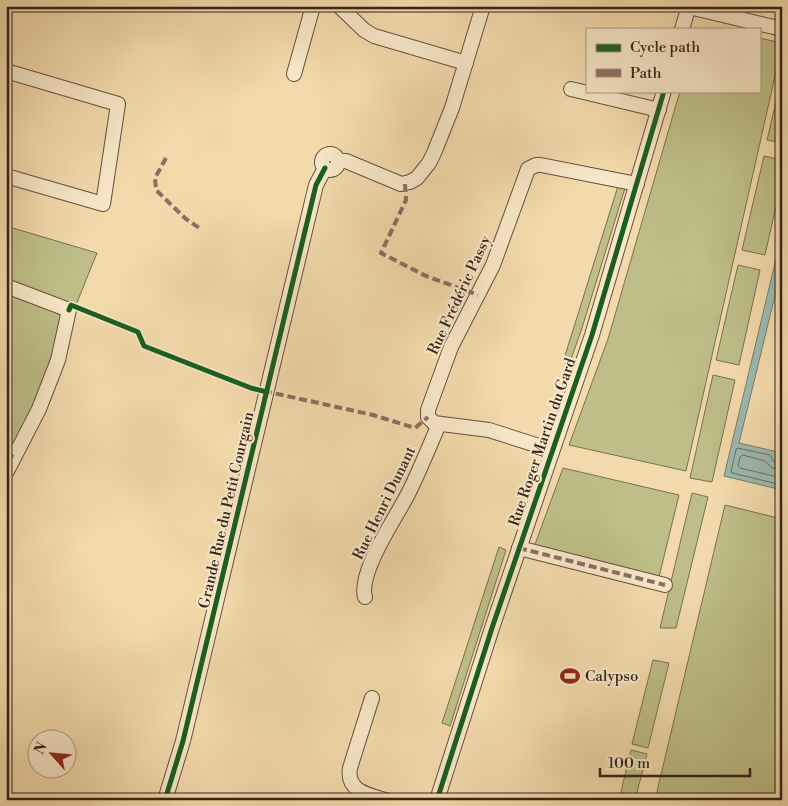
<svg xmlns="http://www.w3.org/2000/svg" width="788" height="806" font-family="'Libre Bodoni',serif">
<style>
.green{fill:#bebe86;stroke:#797050}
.water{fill:#9dbab0;stroke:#737d74}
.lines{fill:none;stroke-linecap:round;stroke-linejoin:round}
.shore{stroke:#686e66;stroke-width:1}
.minor-casing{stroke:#64503f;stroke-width:16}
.minor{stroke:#f7e7c8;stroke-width:14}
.quiet{stroke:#8d6e63;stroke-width:4;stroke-dasharray:8 4;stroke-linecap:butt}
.cycleway-casing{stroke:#f7e7c8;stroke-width:8}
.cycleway{stroke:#1b5e20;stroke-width:5}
.labels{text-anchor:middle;stroke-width:4.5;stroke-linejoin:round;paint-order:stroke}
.street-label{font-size:15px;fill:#34221b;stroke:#f7e7c8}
.poi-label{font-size:15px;fill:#34221b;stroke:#f7e7c8;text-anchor:start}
</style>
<rect width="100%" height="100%" fill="#f3daab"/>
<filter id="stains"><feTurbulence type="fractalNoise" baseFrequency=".004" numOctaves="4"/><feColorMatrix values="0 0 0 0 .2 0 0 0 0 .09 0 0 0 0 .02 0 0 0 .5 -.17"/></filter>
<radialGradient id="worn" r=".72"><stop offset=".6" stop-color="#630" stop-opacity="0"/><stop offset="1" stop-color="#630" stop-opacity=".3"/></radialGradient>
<!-- green -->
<g class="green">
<polygon points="759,38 782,43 782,45 686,471 569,445 608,339 680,91 759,91"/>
<polygon points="782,76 782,143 767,140"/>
<polygon points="764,156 782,160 782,180 765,255 742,250"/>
<polygon points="618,186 625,188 582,328 569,365 563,362"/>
<polygon points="6,226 97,253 42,389 6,470"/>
<polygon points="738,265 760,270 739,365 716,360"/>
<polygon points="713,375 735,380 712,482 690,478"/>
<polygon points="563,468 679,495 659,577 534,547"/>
<polygon points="692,493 708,497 676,628 660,628"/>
<polygon points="725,505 782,519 782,800 655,800"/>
<polygon points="499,547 506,550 450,726 442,723"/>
<polygon points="653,660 669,663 648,748 632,744"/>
<polygon points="631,750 647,754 635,800 619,800"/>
</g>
<!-- water -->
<polygon class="water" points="782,234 782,267 739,443 778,452 777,458 782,459 782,490 724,476"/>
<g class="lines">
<!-- shore -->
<g class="shore">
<polyline points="782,463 774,462 770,455 737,448 736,450 731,471 732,473 782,485"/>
<polyline points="782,470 772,468 765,461 743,455 740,457 738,466 740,468 782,478"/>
</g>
<defs>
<g id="minor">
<polyline points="339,6 364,30 374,36 466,63"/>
<polyline points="689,7 782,29"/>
<polyline points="682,29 689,6"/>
<polyline points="6,71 118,104 103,204 6,176"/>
<polyline points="294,74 313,6"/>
<polyline points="571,89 659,110"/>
<circle cx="330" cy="162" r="8"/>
<polyline points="338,161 346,161 401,184 410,182 417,178 429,163 434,153 452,108 483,6"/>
<polyline points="6,286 69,310 58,360 39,409 6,473"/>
<polyline points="552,450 489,430 434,423 428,417 428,410 451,347 493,265 528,169 536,165 541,165 637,184"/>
<polyline points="519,548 665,585"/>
<path d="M365,597C358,571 398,515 409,492C420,470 429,447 439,424"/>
<path d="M372,698L350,768C346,791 368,795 385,800"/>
<polyline points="165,800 183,741 316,185 325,168"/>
<polyline points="437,800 492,628 592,335 664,91"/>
</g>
</defs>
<!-- minor casing -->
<use href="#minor" class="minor-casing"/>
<!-- minor -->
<use href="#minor" class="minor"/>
<!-- quiet -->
<g class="quiet">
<polyline points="166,158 155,178 156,190 186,219 201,229"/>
<polyline points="405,184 406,200 381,253 426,276 478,295"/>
<polyline points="264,391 373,415 415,428 428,417"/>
<polyline points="6,454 14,457"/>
<polyline points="519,548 665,585"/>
</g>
<defs>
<g id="cycleway">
<polyline points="69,310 71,305 138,332 144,346 251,388 267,392"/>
<polyline points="165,800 183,741 316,185 325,168"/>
<polyline points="437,800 492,628 592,335 664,91"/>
</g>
</defs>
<!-- cycleway casing -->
<use href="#cycleway" class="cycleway-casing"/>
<!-- cycleway -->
<use href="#cycleway" class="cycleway"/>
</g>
<!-- icons -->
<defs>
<symbol id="stadium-bare" viewBox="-9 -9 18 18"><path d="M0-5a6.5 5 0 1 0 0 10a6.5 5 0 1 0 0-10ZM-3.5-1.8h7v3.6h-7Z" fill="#8f2418" stroke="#f7e7c8" stroke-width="2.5" paint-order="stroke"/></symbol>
</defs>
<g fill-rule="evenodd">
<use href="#stadium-bare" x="556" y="662" width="28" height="28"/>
</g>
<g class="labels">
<!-- street labels -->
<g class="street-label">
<text transform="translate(459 295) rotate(-65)" y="5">Rue Frédéric Passy</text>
<text transform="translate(542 442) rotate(-71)" y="5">Rue Roger Martin du Gard</text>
<text transform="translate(384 503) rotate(-64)" y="5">Rue Henri Dunant</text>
<text transform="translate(226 510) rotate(-77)" y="5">Grande Rue du Petit Courgain</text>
</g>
<!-- poi labels -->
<g class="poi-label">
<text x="585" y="681">Calypso</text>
</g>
</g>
<!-- margin -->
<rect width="788" height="806" fill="none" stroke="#f3daab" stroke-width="25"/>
<rect x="8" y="8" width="773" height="791" fill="none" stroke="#34221b" stroke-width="2.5"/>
<rect x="12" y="12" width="763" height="781" fill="none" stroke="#34221b"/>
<!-- legend -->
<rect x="586" y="28" width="175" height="65" fill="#f7e7c8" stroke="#a99883"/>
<rect x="596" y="44" width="25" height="8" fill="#1b5e20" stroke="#a99883"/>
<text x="630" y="52" font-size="15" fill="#34221b">Cycle path</text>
<rect x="596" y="69" width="25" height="8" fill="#8d6e63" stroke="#a99883"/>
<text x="630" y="78" font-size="15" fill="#34221b">Path</text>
<!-- north arrow -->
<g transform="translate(52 754) rotate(297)"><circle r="24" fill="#f7e7c8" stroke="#a99883"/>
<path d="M0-4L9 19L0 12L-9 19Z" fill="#8f2418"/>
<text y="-8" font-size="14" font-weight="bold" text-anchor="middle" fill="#34221b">N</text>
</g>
<!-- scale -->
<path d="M600 768v8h150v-8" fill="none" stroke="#34221b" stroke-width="2.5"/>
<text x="608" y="768" font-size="15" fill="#34221b" stroke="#f7e7c8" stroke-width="4" paint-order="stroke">100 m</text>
<rect width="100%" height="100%" filter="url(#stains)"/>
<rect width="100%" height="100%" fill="url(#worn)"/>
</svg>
